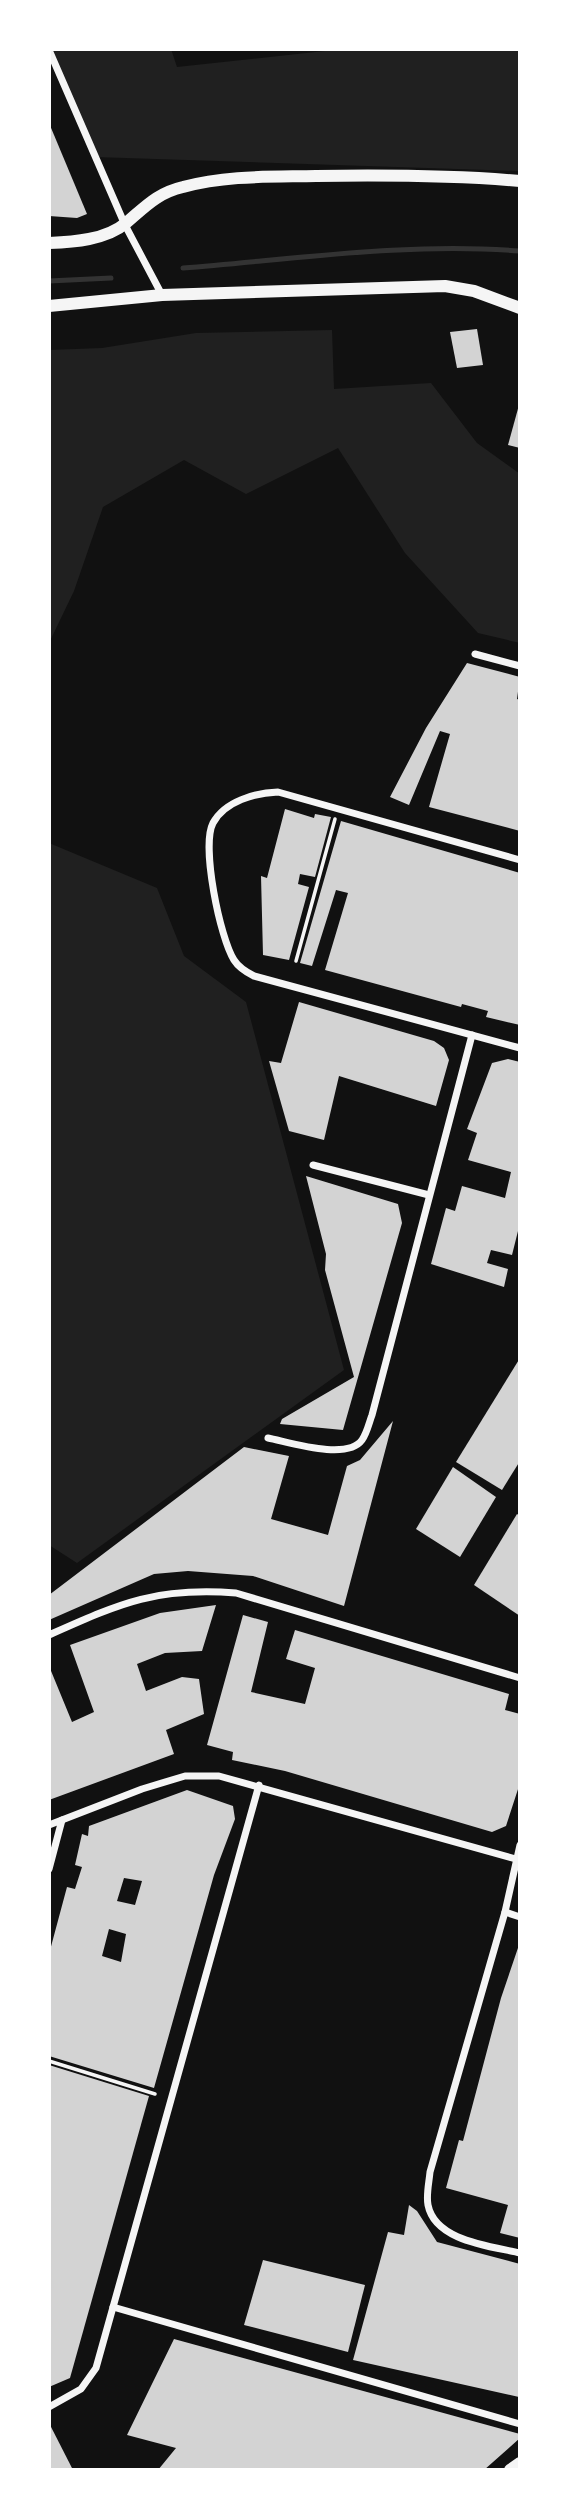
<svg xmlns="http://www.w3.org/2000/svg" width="569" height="2519" font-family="'Asap Condensed',sans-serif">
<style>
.green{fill:#202020}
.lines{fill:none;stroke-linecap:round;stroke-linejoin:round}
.stream{stroke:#333;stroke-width:5}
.building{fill:#d3d3d3;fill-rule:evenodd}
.path{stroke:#f5f5f5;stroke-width:3.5}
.minor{stroke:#f5f5f5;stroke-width:7}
.tertiary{stroke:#f5f5f5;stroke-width:12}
</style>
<rect width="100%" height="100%" fill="#111"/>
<!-- green -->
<g class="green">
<polygon points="49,49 171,49 177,67 343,49 520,49 520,171 95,157"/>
<polygon points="332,330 334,389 431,383 477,443 520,474 520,643 478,633 405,553 338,448 246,494 184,460 103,507 74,591 49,643 49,350 102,348 196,333"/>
<polygon points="49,843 157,888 184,956 246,1002 344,1370 77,1563 49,1545"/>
</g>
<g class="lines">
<!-- stream -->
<g class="stream">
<path d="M183,268C296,259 408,242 520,251"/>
<polyline points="49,281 111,278"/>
</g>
</g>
<!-- building -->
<g class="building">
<polygon points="49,123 87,214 77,218 49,216"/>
<polygon points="477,329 483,365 457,368 450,332"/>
<polygon points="519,405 520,406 520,448 508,445"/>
<polygon points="467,663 520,677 517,699 520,700 520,831 429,807 450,734 440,731 409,805 390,797 426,728"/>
<polygon points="285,809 314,818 315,814 331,817 315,877 300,874 298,884 309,887 289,960 263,955 261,876 267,878"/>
<polygon points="341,821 520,873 520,1025 486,1017 488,1011 462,1004 461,1007 325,970 348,893 336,890 312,966 300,963"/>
<polygon points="299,1002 434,1041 444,1048 449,1060 436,1106 339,1076 324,1140 289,1131 269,1061 281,1063"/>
<polygon points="508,1059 520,1062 520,1223 512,1255 491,1250 487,1263 508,1269 504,1287 431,1264 446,1208 455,1211 462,1186 505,1198 511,1172 468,1160 477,1133 467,1129 492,1063"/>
<polygon points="306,1176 398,1204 402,1223 343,1430 280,1424 282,1419 354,1377 325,1270 326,1254"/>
<polygon points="520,1358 520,1461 502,1490 456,1462"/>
<polygon points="393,1421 344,1606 253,1576 188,1571 154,1574 49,1620 49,1595 244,1447 289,1456 271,1519 328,1535 347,1466 360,1460"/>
<polygon points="453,1467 496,1497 460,1557 416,1529"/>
<polygon points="517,1514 520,1516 520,1616 474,1585"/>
<polygon points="216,1605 202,1651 165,1653 137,1664 146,1691 182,1677 199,1679 204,1714 166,1730 174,1754 49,1800 49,1666 72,1722 94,1712 70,1645 160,1613"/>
<polygon points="243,1615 268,1622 251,1692 305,1704 315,1668 286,1659 295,1630 509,1694 505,1710 520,1714 520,1783 506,1826 492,1832 285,1771 232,1760 233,1752 207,1745"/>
<path d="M187,1790L233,1806L235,1819L214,1875L154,2088L49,2056V1954L67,1887L75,1889L82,1867L75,1865L82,1834L88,1836L89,1826ZM124,1878L142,1881L135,1905L117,1901ZM109,1929L126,1934L121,1962L102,1956Z"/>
<polygon points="520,1942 520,2238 500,2233 508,2205 446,2188 459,2140 463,2141 501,1998"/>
<polygon points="49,2065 149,2096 70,2378 49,2387"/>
<polygon points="409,2205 417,2211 437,2242 520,2264 519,2397 353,2360 388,2232 404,2235"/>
<polygon points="263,2260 365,2285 348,2352 244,2325"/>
<polygon points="174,2339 520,2434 520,2438 484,2470 158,2470 176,2448 127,2435"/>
<polygon points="49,2423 73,2470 49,2470"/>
</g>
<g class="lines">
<!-- path -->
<g class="path">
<polyline points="296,961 335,819"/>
<polyline points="49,2061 155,2094"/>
</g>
<!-- minor -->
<g class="minor">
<polyline points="49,50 125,225 162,295"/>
<polyline points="475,654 520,666"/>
<path d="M520,860L278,792C255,793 225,801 213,823C201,846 220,938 234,960C239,968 246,972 254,976L520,1048"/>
<polyline points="313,1165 429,1195"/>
<path d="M268,1438C289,1442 347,1461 362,1440C367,1433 369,1423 372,1415L472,1035"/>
<path d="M49,1635C121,1603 155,1587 236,1593L520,1678"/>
<polyline points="49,1825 142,1789 185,1776 219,1776 516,1859"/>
<path d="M520,1845L505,1912L430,2172C429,2183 426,2195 428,2205C435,2241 490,2246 520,2253"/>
<polyline points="49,1869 62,1820"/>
<polyline points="505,1912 520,1917"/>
<polyline points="113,2307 520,2424"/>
<polyline points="49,2407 81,2389 96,2368 259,1785"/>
</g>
<!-- tertiary -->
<g class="tertiary">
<path d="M49,243C73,242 106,240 126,223C145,207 157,193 183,187C227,175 272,177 316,176C384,175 452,175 520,181"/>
<polyline points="49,306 162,295 445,286 474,291 520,308"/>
<polyline points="510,2470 520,2463"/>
</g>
</g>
<!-- border -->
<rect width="569" height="2519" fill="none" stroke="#ffffff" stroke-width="102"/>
</svg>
